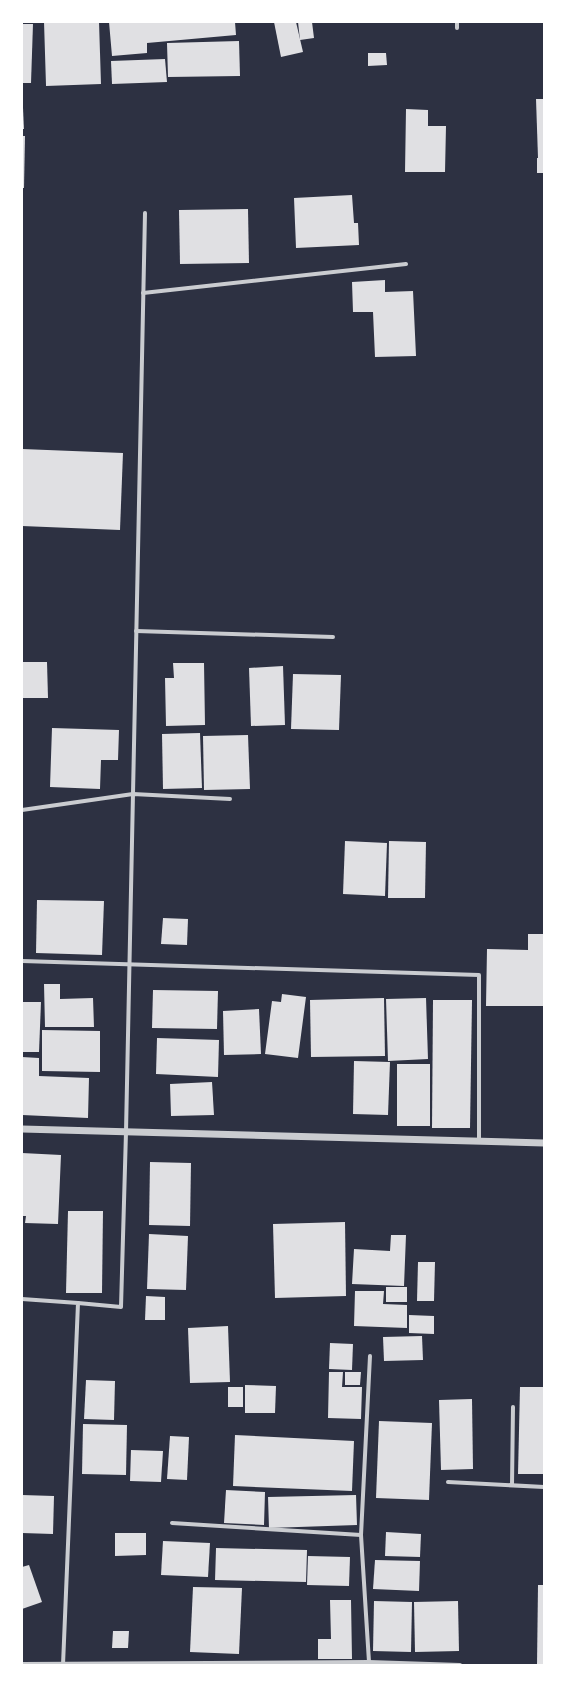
<svg xmlns="http://www.w3.org/2000/svg" width="566" height="1687" font-family="Raleway,sans-serif">
<style>
.building{fill:#e0e0e3}
.lines{fill:none;stroke-linecap:round;stroke-linejoin:round}
.minor{stroke:#caccd0;stroke-width:4}
.tertiary{stroke:#caccd0;stroke-width:7}
</style>
<rect width="100%" height="100%" fill="#2d3142"/>
<!-- building -->
<g class="building">
<polygon points="44,22 99,22 101,84 46,86"/>
<polygon points="109,22 235,22 236,35 147,43 147,53 112,56"/>
<polygon points="274,22 296,22 303,52 281,57"/>
<polygon points="298,22 312,22 314,38 300,40"/>
<polygon points="22,24 33,24 31,83 22,83"/>
<polygon points="239,41 240,76 168,77 167,43"/>
<polygon points="368,53 386,53 387,65 368,66"/>
<polygon points="165,59 167,82 112,84 111,61"/>
<polygon points="536,99 544,99 544,158 538,158"/>
<polygon points="22,108 23,108 24,129 22,129"/>
<polygon points="406,109 428,110 428,126 446,126 445,172 405,172"/>
<polygon points="22,136 25,136 24,188 22,188"/>
<rect x="537" y="158" width="7" height="15"/>
<polygon points="352,195 354,223 358,223 359,245 296,248 294,198"/>
<polygon points="248,209 249,263 180,264 179,210"/>
<polygon points="385,280 385,292 413,291 416,356 375,357 373,312 353,312 352,282"/>
<polygon points="22,449 123,453 120,530 22,526"/>
<polygon points="22,662 47,662 48,698 22,698"/>
<polygon points="173,663 204,663 205,725 166,726 165,678 174,678"/>
<polygon points="283,666 285,725 251,726 249,668"/>
<polygon points="293,674 341,675 339,730 291,729"/>
<polygon points="52,728 119,730 118,760 101,760 100,789 50,787"/>
<polygon points="200,733 202,788 163,789 162,734"/>
<polygon points="248,735 250,789 204,790 203,736"/>
<polygon points="345,841 387,843 385,896 343,894"/>
<polygon points="389,841 426,842 425,898 388,898"/>
<polygon points="37,900 104,901 102,955 36,953"/>
<polygon points="163,918 188,919 187,945 161,944"/>
<polygon points="528,934 544,934 544,1006 486,1006 487,949 528,950"/>
<polygon points="44,984 60,984 60,999 93,998 94,1027 45,1027"/>
<polygon points="153,990 218,991 217,1029 152,1028"/>
<polygon points="282,994 306,997 298,1058 265,1054 272,1001 281,1002"/>
<polygon points="384,998 385,1056 311,1057 310,1000"/>
<polygon points="426,998 428,1059 388,1061 386,999"/>
<polygon points="433,1000 472,1000 470,1128 432,1128"/>
<polygon points="22,1002 41,1002 39,1052 22,1052"/>
<polygon points="259,1009 261,1054 224,1055 223,1011"/>
<polygon points="42,1030 100,1031 100,1072 42,1071"/>
<polygon points="157,1038 219,1040 218,1077 156,1074"/>
<polygon points="22,1057 39,1058 39,1076 89,1078 88,1118 22,1115"/>
<polygon points="354,1061 390,1062 388,1115 353,1114"/>
<rect x="397" y="1064" width="33" height="62"/>
<polygon points="212,1082 214,1115 171,1116 170,1084"/>
<polygon points="22,1153 61,1155 58,1224 25,1223 26,1216 22,1216"/>
<polygon points="150,1162 191,1163 190,1226 149,1225"/>
<polygon points="68,1211 103,1211 102,1293 66,1293"/>
<polygon points="345,1222 346,1296 275,1298 273,1224"/>
<polygon points="149,1234 188,1236 186,1290 147,1289"/>
<polygon points="391,1235 406,1235 404,1286 352,1284 354,1249 390,1251"/>
<polygon points="418,1262 435,1262 434,1301 417,1301"/>
<rect x="386" y="1287" width="21" height="15"/>
<polygon points="355,1291 384,1291 383,1304 407,1305 407,1328 354,1326"/>
<polygon points="146,1296 165,1297 165,1320 145,1320"/>
<polygon points="409,1315 434,1316 434,1334 409,1333"/>
<polygon points="228,1326 230,1382 190,1383 188,1328"/>
<polygon points="422,1336 423,1360 384,1361 383,1337"/>
<polygon points="330,1343 353,1344 352,1370 329,1369"/>
<polygon points="329,1372 343,1372 342,1387 362,1387 361,1419 328,1418"/>
<polygon points="345,1372 361,1372 360,1385 345,1385"/>
<polygon points="86,1380 115,1381 114,1420 84,1419"/>
<polygon points="245,1385 276,1386 275,1413 245,1413"/>
<rect x="228" y="1387" width="15" height="20"/>
<polygon points="520,1387 544,1387 544,1474 518,1474"/>
<polygon points="472,1399 473,1469 441,1470 439,1400"/>
<polygon points="379,1421 432,1423 429,1500 376,1498"/>
<polygon points="83,1424 127,1425 126,1475 82,1474"/>
<polygon points="235,1435 354,1441 352,1491 233,1486"/>
<polygon points="170,1436 189,1437 187,1480 167,1479"/>
<polygon points="131,1450 163,1451 161,1482 130,1481"/>
<polygon points="226,1490 265,1492 264,1525 224,1523"/>
<polygon points="22,1495 54,1496 53,1534 22,1533"/>
<polygon points="356,1495 357,1525 269,1528 268,1497"/>
<polygon points="386,1532 421,1534 420,1557 385,1556"/>
<polygon points="115,1533 146,1533 146,1555 115,1556"/>
<polygon points="163,1541 210,1543 208,1577 161,1575"/>
<polygon points="216,1548 307,1550 306,1582 215,1580"/>
<polygon points="308,1556 350,1557 349,1586 307,1585"/>
<polygon points="375,1560 420,1561 419,1591 373,1589"/>
<polygon points="29,1565 42,1602 22,1609 22,1567"/>
<polygon points="538,1585 544,1585 544,1665 537,1665"/>
<polygon points="193,1587 242,1588 239,1654 190,1652"/>
<polygon points="330,1600 351,1600 352,1659 318,1659 318,1639 331,1639"/>
<polygon points="374,1601 412,1602 411,1652 373,1651"/>
<polygon points="458,1601 459,1651 415,1652 414,1602"/>
<polygon points="113,1631 129,1631 128,1648 112,1648"/>
</g>
<g class="lines">
<!-- minor -->
<g class="minor">
<polyline points="457,22 457,28"/>
<polyline points="143,293 406,264"/>
<polyline points="136,631 333,637"/>
<polyline points="22,810 133,794 230,799"/>
<polyline points="22,961 479,975 479,1142"/>
<polyline points="22,1299 78,1303 63,1665"/>
<polyline points="78,1303 121,1307 126,1132 145,213"/>
<polyline points="448,1482 544,1487"/>
<polyline points="512,1485 513,1407"/>
<polyline points="172,1523 361,1535"/>
<polyline points="369,1662 361,1535 370,1356"/>
<polyline points="22,1664 369,1662 460,1665"/>
</g>
<!-- tertiary -->
<polyline class="tertiary" points="22,1129 544,1143"/>
</g>
<!-- border -->
<rect width="566" height="1687" fill="none" stroke="#ffffff" stroke-width="46"/>
</svg>
